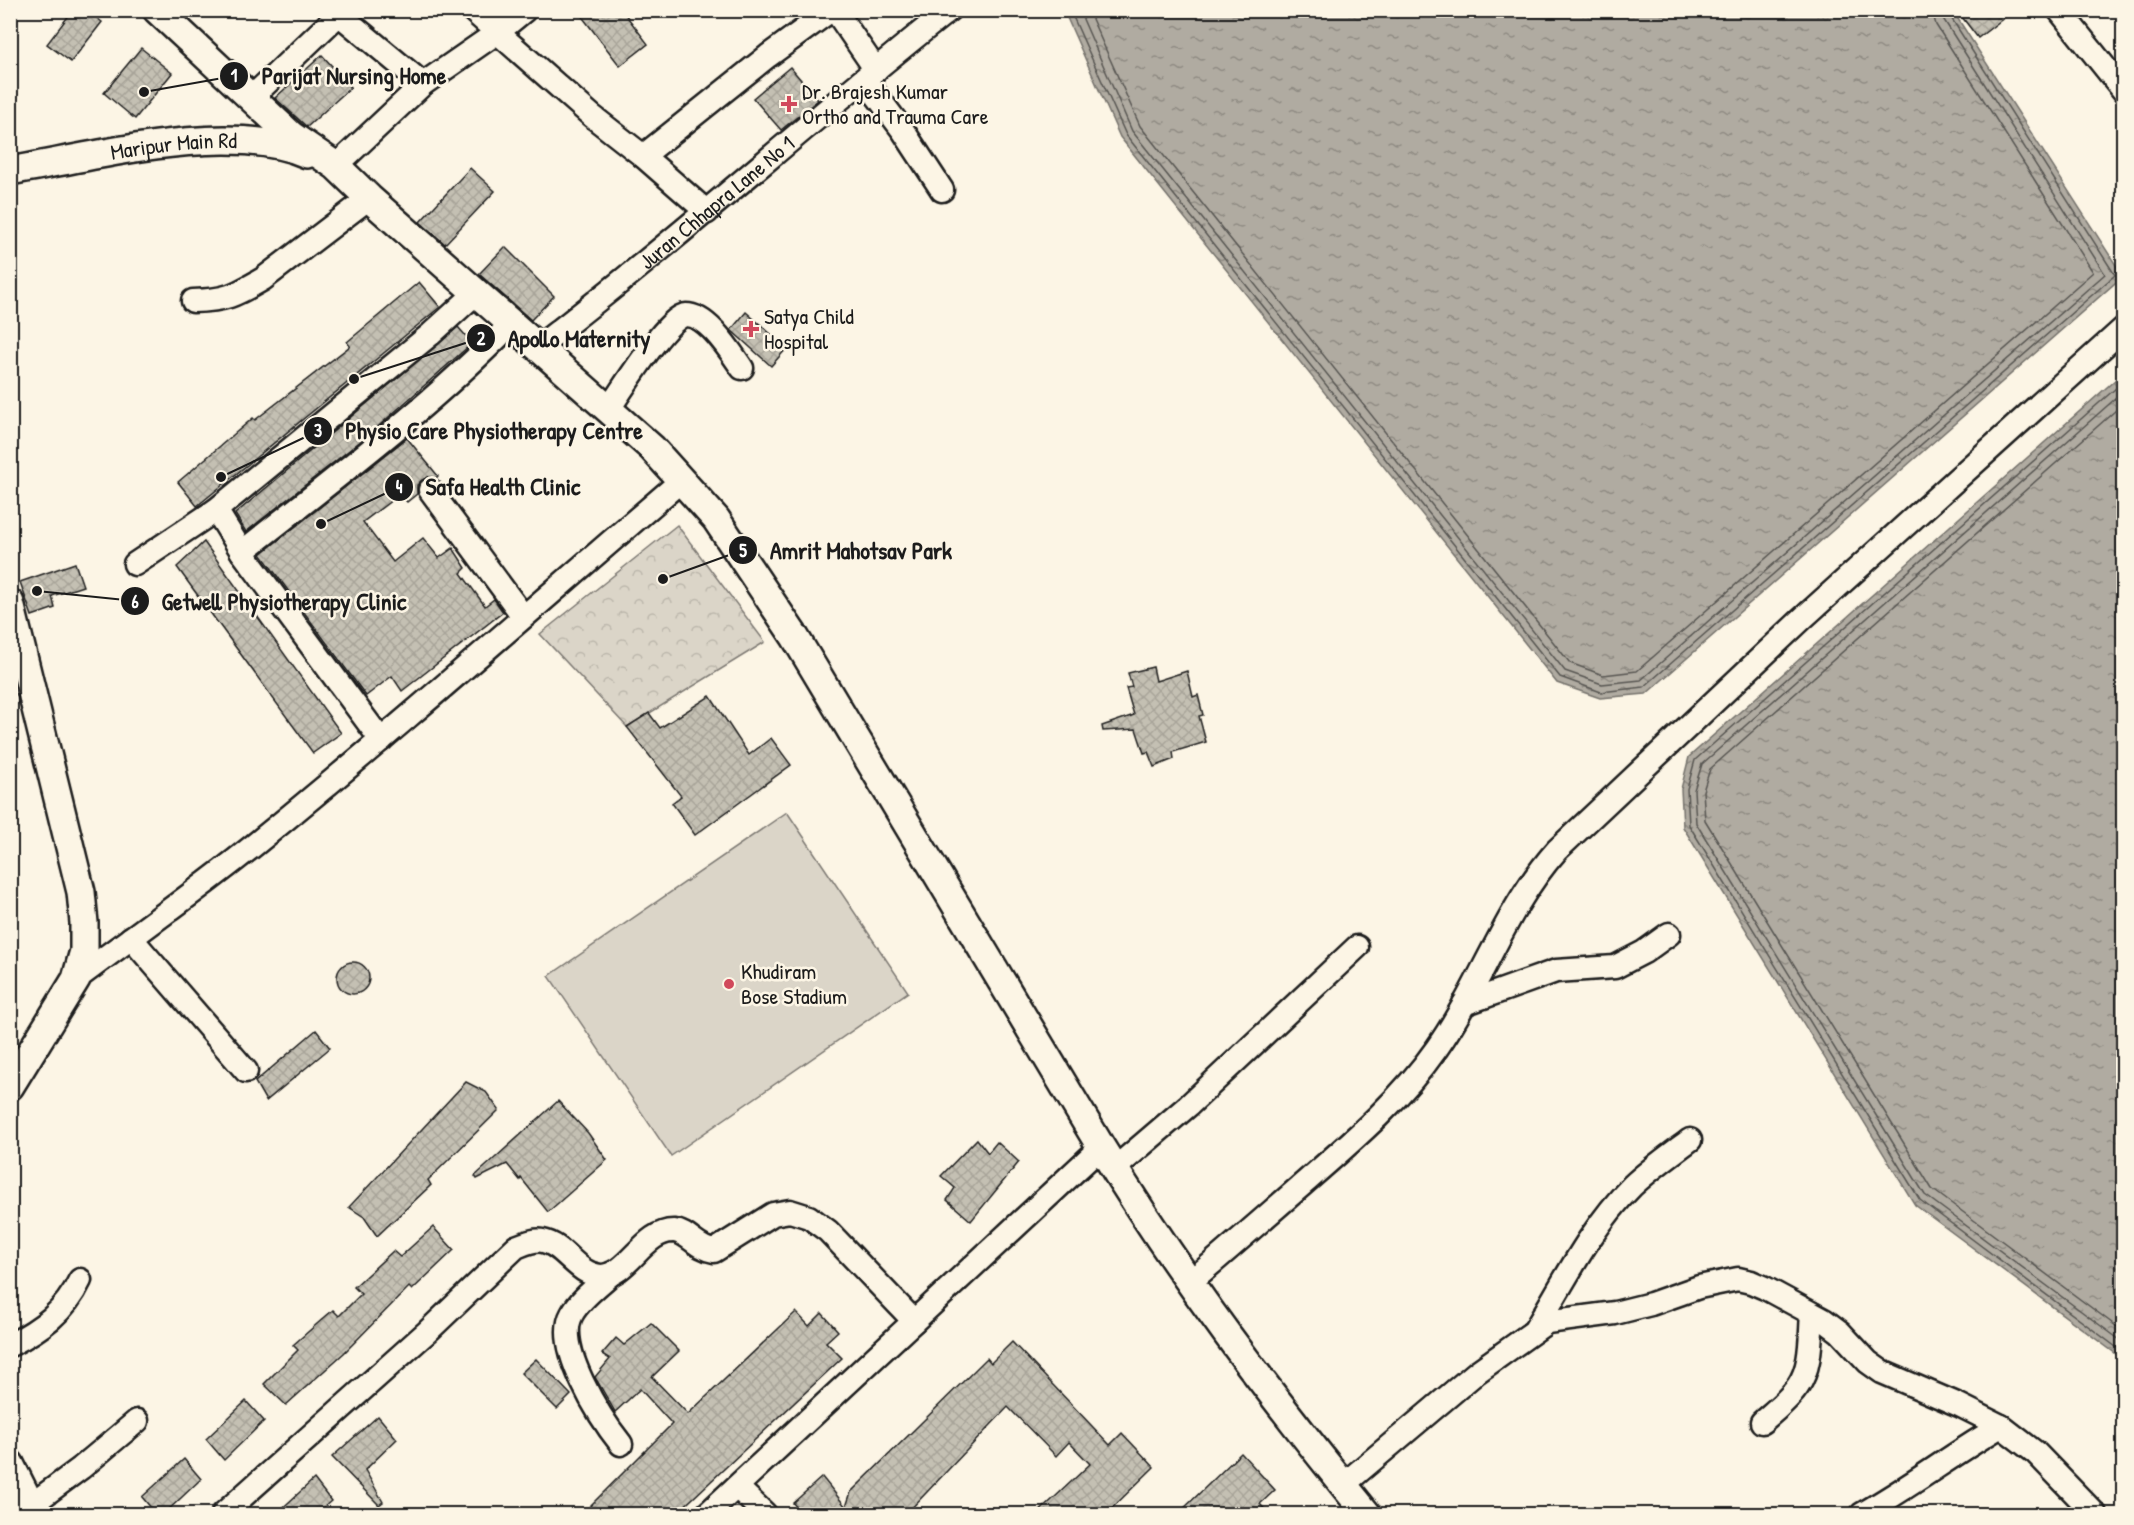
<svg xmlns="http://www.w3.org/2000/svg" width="2134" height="1525" font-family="'Patrick Hand',sans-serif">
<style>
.park{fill:url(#park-crowns);stroke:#7c7872;stroke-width:1.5}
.pitch{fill:#dbd5c8;stroke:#7c7872;stroke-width:1.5}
.water{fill:url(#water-ripples);stroke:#75726c;stroke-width:1.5}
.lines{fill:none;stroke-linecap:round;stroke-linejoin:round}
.shore{stroke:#575551;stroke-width:1.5}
.building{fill:url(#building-cross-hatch);stroke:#1c1c1c;stroke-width:1.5}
.minor-casing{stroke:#1c1c1c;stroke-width:27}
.major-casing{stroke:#1c1c1c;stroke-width:32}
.minor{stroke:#fcf5e5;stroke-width:22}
.major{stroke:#fcf5e5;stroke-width:27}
.poi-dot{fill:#d1495b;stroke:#fcf5e5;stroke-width:2}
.labels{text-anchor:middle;stroke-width:5;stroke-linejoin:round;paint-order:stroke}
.poi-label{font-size:22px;fill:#1c1c1c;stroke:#fcf5e5;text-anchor:start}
.street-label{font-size:22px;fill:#1c1c1c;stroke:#fcf5e5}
.leader{fill:none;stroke:#1c1c1c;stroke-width:2}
.callout-dot{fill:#1c1c1c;stroke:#fcf5e5;stroke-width:2}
.mark-label{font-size:18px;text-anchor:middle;font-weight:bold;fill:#fff}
.callout-label{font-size:24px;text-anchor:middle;font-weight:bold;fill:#1c1c1c;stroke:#fcf5e5;stroke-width:5;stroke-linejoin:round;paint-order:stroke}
</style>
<defs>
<pattern id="park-crowns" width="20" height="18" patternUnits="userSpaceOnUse" patternTransform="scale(1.5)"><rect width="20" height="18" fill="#dbd5c8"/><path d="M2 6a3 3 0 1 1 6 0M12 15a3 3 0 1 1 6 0" fill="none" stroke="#bbb6ab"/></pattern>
<pattern id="water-ripples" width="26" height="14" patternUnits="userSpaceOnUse" patternTransform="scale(1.5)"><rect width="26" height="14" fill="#b0aba1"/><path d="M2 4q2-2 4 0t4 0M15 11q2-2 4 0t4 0" fill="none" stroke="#8e8a82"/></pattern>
<pattern id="building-cross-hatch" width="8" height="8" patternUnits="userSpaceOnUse" patternTransform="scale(1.5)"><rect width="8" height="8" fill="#c4c0b3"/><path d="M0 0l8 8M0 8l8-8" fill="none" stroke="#a8a499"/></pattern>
</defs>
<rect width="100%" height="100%" fill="#fcf5e5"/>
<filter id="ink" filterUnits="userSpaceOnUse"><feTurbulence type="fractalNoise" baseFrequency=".0167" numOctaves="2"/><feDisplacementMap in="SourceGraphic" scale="12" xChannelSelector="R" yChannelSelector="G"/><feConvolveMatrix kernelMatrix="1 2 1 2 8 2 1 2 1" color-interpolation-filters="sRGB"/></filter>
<g filter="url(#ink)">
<!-- park -->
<polygon class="park" points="677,525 765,642 627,727 540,634"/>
<!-- pitch -->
<polygon class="pitch" points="787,812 908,992 671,1156 549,976"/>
<!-- water -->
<g class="water">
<polygon points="1064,11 1953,11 2123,276 1646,694 1600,698 1557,683 1120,137"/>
<polygon points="2123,373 2123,1359 1915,1205 1683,827 1681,789 1689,757"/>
</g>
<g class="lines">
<!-- shore -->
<g class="shore">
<polyline points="1070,10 1126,135 1560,677 1601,692 1644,687 2115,275 1950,16 1949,10"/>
<polyline points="1079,10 1132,131 1565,671 1602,684 1641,680 2105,274 1944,20 1941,10"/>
<polyline points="1088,10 1140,126 1570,663 1603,675 1637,671 2093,272 1936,25 1932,10"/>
<polyline points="2124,381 1695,760 1687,789 1689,825 1920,1200 2124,1353"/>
<polyline points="2124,391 1702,764 1694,790 1696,823 1925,1195 2124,1343"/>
<polyline points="2124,403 1710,769 1703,791 1705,820 1932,1189 2124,1332"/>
</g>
</g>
<!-- building -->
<g class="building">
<polygon points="73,10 87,10 102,22 71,62 47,44"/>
<polygon points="577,10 622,10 648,44 620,66"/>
<polygon points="1970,10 2014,10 1978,38 1962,17"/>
<polygon points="141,48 172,73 135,119 104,93"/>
<polygon points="322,55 351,87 307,127 275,98"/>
<polygon points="790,67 818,100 781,130 753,98"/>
<polygon points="470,168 495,191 445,244 420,222"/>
<polygon points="505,247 554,296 531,320 479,274"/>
<polygon points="419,282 440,307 197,506 178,482 253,418 255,420 350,346 347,342"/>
<polygon points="746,312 787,348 771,366 731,330"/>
<polygon points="458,327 472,343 470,345 372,432 246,532 235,514"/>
<polygon points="407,438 438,476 436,478 428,477 422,480 417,485 417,494 407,502 400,494 363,522 393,562 423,538 439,558 453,548 466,568 461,573 485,606 494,599 503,612 402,691 392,676 366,696 261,554"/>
<polygon points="204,542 341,733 313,753 177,567"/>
<polygon points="75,563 83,586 52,596 55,608 32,616 20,582"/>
<polygon points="1153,667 1156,681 1187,671 1193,697 1198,695 1203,715 1199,716 1206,742 1173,752 1174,759 1154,767 1148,752 1144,753 1136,729 1103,731 1102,726 1134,715 1126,688 1132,687 1128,673"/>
<polygon points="710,696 749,755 771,738 791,765 695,835 672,803 681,796 627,727 649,713 660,728"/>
<circle cx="353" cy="978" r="16"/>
<polygon points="316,1030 330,1048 266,1101 255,1082"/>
<polygon points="466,1082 486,1092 499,1110 428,1180 431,1185 377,1236 364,1217 349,1207"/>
<polygon points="558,1101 588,1133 607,1160 548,1212 521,1178 520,1180 507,1164 477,1179 475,1176"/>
<polygon points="977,1139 988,1153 997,1142 1019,1162 971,1221 947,1200 955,1188 941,1176"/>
<polygon points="433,1227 454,1250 412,1290 409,1287 344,1353 286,1405 264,1384 298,1350 293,1345 333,1310 339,1316 361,1294 354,1287 393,1251 400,1257"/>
<polygon points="796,1312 809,1326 822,1313 838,1331 826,1342 842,1358 675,1515 581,1515 672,1424 640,1389 615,1412 614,1410 595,1377 610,1359 602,1354 616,1338 624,1345 651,1323 679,1351 652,1377 688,1414"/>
<polygon points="1012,1342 1110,1445 1122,1433 1154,1467 1105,1515 1036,1515 1090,1464 1069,1442 1056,1456 1008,1407 905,1515 803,1515 793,1503 822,1477 846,1507 851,1492 987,1358 991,1363"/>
<polygon points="536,1359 571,1395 557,1409 521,1373"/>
<polygon points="246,1401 264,1421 224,1460 206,1439"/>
<polygon points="378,1416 397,1439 365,1470 383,1502 379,1505 332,1457"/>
<polygon points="1241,1453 1275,1490 1260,1504 1270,1515 1177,1515"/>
<polygon points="184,1459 201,1479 163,1515 157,1515 142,1497"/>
<polygon points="314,1479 331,1501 315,1515 275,1515"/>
</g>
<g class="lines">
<defs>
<g id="minor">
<polyline points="334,10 423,84"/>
<polyline points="472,10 592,116 643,156 707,212"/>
<polyline points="835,10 876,70"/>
<polyline points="2059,10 2124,91"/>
<polyline points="865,80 904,132 942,190"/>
<polyline points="251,98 339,14"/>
<polyline points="643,156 768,56 831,10"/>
<polyline points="336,166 423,84 498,32 525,10"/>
<path d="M193,301C226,300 234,296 263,279L369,198"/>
<path id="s1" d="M538,347C679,239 810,120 949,10"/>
<path d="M608,410C620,393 668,315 686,315C708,315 730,351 742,368"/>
<polyline points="430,490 523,616"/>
<polyline points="216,510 242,552 381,740"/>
<path d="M242,552C334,479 429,408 511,324"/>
<polyline points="135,564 216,510 431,334 476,293"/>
<polyline points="131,938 246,1071"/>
<path d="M76,979C137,933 199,890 258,842C402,725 541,601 682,480"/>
<polyline points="1464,1004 1556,971 1615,967 1644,952 1669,934"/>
<polyline points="1114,1169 1189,1105 1357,947"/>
<path d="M611,1274C598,1286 580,1299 572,1314C554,1346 601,1419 621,1444"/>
<path d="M1190,1282C1230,1248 1270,1213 1310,1178C1356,1138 1402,1098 1437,1048C1482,984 1505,908 1557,850L1803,618L2124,328"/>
<path d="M1536,1328C1565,1280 1592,1226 1632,1186C1650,1169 1670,1155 1690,1140"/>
<path d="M10,1345C41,1329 65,1312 80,1280"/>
<path d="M1762,1422C1774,1411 1789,1400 1798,1386C1812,1366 1810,1337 1812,1314"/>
<polyline points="1343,1485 1477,1372 1547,1322 1615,1313 1651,1304 1699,1287 1738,1279 1751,1282 1765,1288 1824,1320 1840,1332 1868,1362 1882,1372 1959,1405 2001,1426 2036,1453 2095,1514"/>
<polyline points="737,1487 765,1514"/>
<polyline points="31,1505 81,1468 137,1421"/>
<path d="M223,1514L427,1332L516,1247C524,1244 534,1239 543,1241C565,1245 577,1275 601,1276C628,1276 644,1230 674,1231C688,1232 697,1249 714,1251L773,1214L790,1211L809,1217L828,1231L914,1321"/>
<polyline points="707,1514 1101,1147"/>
<path d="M1862,1514C1910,1487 1953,1454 2001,1426"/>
</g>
<g id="major">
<path d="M157,10L292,136L336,166L369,198L652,448L716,519L795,637L1101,1147C1180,1277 1271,1396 1367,1514"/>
<path id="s2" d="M10,171C92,157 230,120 307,154"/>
<polyline points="10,603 81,892 84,923 84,951 76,979 10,1086"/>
<polyline points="10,1464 35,1514"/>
</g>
</defs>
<!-- minor casing -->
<use href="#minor" class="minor-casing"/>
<!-- major casing -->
<use href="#major" class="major-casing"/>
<!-- minor -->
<use href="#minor" class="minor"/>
<!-- major -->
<use href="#major" class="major"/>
</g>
</g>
<!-- markers -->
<g class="poi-dot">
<path d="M786 95h6v6h6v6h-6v6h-6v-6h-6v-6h6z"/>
<path d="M748 320h6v6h6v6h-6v6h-6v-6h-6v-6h6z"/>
<circle cx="729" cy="984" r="6"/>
</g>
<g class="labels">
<!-- poi labels -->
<g class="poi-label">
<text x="802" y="99">Dr. Brajesh Kumar<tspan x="802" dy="25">Ortho and Trauma Care</tspan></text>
<text x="764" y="324">Satya Child<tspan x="764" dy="25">Hospital</tspan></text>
<text x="741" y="979">Khudiram<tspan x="741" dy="25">Bose Stadium</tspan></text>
</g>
<!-- street labels -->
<g class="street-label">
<text dy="8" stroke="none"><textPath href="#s2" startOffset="166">Maripur Main Rd</textPath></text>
<text dy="8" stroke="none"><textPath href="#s1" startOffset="230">Juran Chhapra Lane No 1</textPath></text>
</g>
</g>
<!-- callouts -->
<path class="leader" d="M144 92L234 76M354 379L481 338M221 477L318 431M321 524L399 487M663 579L743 550M37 591L135 601"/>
<g class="callout-dot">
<circle cx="144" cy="92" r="6"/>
<circle cx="354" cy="379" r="6"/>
<circle cx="221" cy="477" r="6"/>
<circle cx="321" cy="524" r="6"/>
<circle cx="663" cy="579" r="6"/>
<circle cx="37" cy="591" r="6"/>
<circle cx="234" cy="76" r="15"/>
<circle cx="481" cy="338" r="15"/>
<circle cx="318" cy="431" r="15"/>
<circle cx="399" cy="487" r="15"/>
<circle cx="743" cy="550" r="15"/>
<circle cx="135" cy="601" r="15"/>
</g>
<g class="mark-label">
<text x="234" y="82">1</text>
<text x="481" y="345">2</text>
<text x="318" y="437">3</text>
<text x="399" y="493">4</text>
<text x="743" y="557">5</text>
<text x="135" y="608">6</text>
</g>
<g class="callout-label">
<text x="354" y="84">Parijat Nursing Home</text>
<text x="579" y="347">Apollo Maternity</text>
<text x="494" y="439">Physio Care Physiotherapy Centre</text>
<text x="503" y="495">Safa Health Clinic</text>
<text x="861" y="559">Amrit Mahotsav Park</text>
<text x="284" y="610">Getwell Physiotherapy Clinic</text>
</g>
<!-- margin -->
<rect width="2134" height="1525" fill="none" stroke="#fcf5e5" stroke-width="36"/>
<rect x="18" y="18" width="2098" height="1489" fill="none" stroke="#1c1c1c" stroke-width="2" filter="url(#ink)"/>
</svg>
